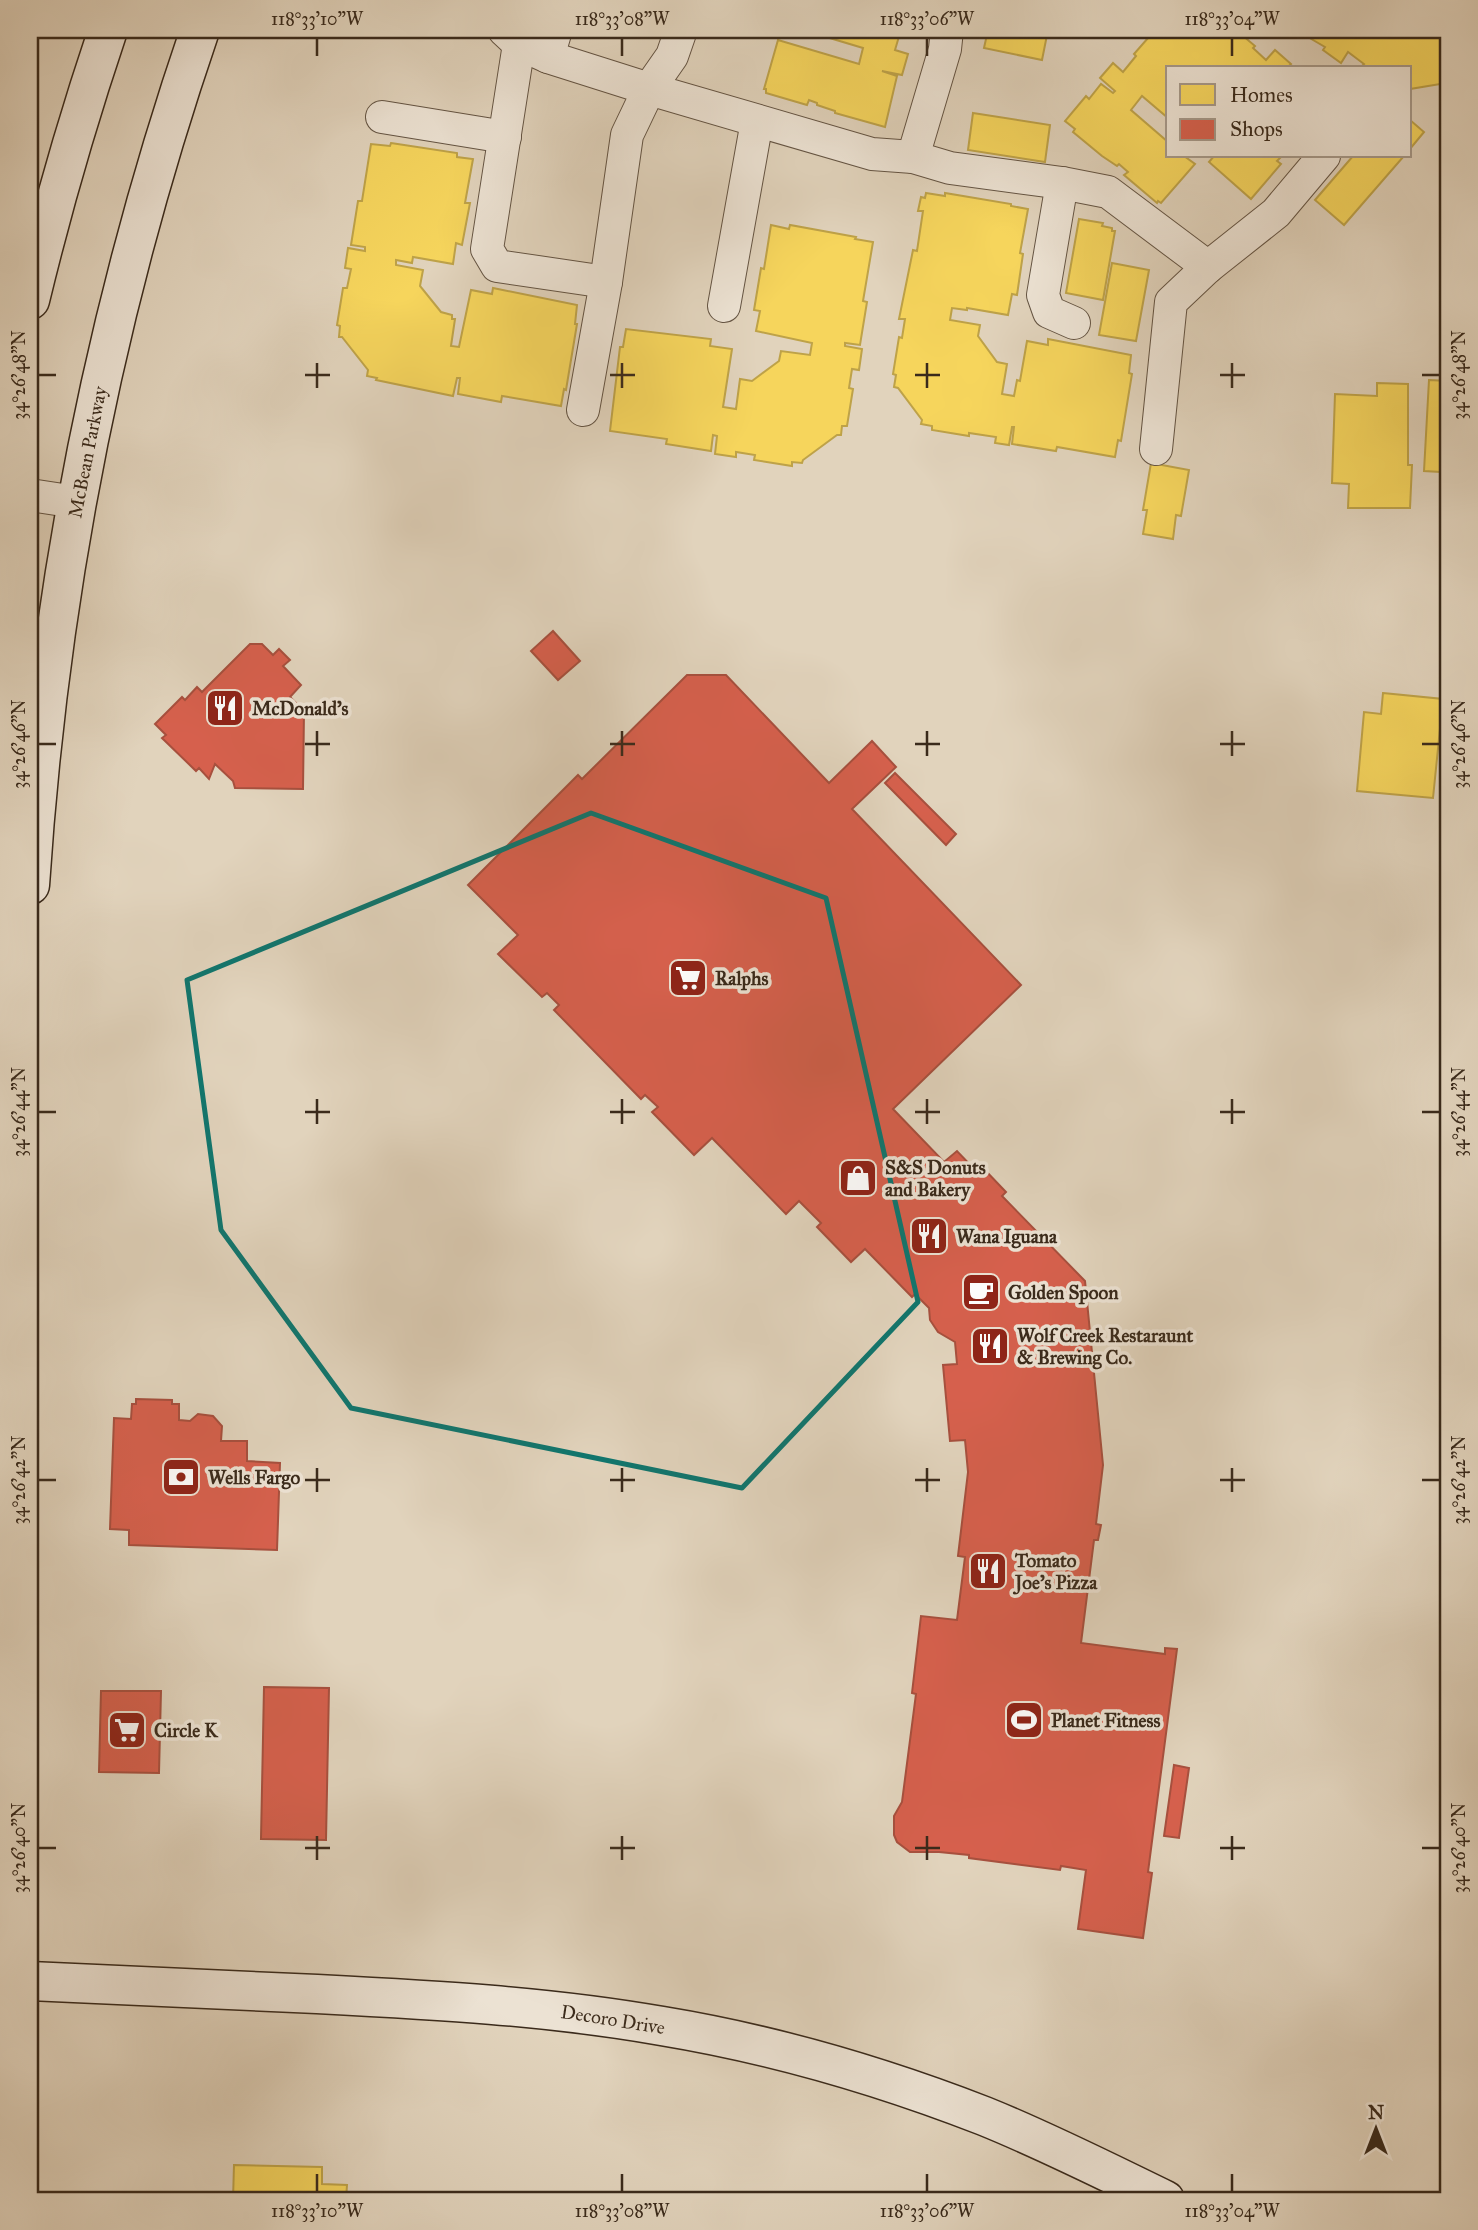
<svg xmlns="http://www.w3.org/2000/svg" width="1478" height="2230" font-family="'IM FELL Great Primer',serif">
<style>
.homes{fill:#f6d55c;stroke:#bea248;stroke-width:2}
.shops{fill:#d6604d;stroke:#a7503e;stroke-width:2}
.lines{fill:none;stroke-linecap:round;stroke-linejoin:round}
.street-casing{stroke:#645443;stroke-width:34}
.secondary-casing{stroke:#3a2a1b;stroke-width:41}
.street{stroke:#ece2d3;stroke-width:32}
.secondary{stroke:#ece2d3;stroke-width:38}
.marked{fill:none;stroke:#0f766e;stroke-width:5;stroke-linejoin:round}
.ticks{fill:none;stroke:#3a2a1b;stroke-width:2.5}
.labels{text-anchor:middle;stroke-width:7;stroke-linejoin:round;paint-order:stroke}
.street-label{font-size:19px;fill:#3a2a1b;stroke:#ece2d3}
.poi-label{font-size:19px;font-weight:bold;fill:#3a2a1b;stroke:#ece2d3;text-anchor:start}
.neatline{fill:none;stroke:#3a2a1b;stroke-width:2.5}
.ticks-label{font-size:18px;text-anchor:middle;fill:#3a2a1b}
</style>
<rect width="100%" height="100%" fill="#e1d3bc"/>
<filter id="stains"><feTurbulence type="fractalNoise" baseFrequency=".00286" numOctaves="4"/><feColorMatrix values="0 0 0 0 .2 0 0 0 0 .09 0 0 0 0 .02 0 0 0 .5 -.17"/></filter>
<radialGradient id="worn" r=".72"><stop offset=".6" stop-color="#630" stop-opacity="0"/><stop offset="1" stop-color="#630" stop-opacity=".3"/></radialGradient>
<!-- homes -->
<g class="homes">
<polygon points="825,30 906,30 904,34 900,33 895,50 908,54 902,75 882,71 897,76 885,127 835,113 835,111 817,105 817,103 809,100 807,105 766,93 766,89 764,89 778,40 859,64 863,48 823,36"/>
<polygon points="988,30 1048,30 1042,60 984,48"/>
<polygon points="1155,30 1236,30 1255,46 1253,48 1266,60 1275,50 1291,64 1287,68 1168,68 1168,118 1142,96 1131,110 1168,142 1168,156 1184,156 1195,164 1161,203 1158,201 1157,203 1124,175 1128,172 1119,164 1117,166 1102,156 1073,132 1075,129 1065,121 1086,96 1089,99 1101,84 1113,93 1115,91 1100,78 1113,63 1123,72 1136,56 1134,54"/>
<polygon points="1296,30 1448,30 1448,84 1446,83 1410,89 1410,68 1363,68 1361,67 1364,64 1348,52 1341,63 1323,50 1325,47"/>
<polygon points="973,113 1050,125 1045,162 968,150"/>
<polygon points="1410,120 1424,132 1410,149"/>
<polygon points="391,143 457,153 457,157 473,159 465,203 470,203 462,245 456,243 453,264 413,257 412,263 396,260 396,265 423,270 420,286 441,312 452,315 452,319 455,319 451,346 459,347 471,290 492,294 493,288 577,305 575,324 577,324 566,390 564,389 561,406 502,396 501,402 458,394 460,378 457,378 453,396 376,380 377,378 367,376 368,370 342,337 339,337 340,326 337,325 343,288 347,288 351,269 345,268 348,248 365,251 365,247 351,245 358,201 362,201 371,144 390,146"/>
<polygon points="1214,156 1282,156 1277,161 1281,164 1251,199 1209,162"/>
<polygon points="1353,156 1404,156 1344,225 1315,200"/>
<polygon points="926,193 945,196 945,193 1011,204 1011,206 1028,209 1020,253 1023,254 1017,295 1012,294 1008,315 967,308 967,310 952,308 950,320 980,325 978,336 997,362 1007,364 1002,394 1014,396 1017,380 1020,381 1027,341 1048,345 1048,339 1131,355 1129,373 1132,374 1121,441 1118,440 1115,457 1057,447 1056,451 1012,444 1014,427 1012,427 1009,445 995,443 996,437 969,433 969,436 932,430 932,426 921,424 922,420 898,388 894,387 896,375 893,374 899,337 902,338 905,319 899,319 913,250 917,251 923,211 918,211 921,197 925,198"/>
<polygon points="1079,219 1103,223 1102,226 1112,228 1112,231 1115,231 1103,300 1066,293"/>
<polygon points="771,225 789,229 790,225 856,237 855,239 873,242 863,301 867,302 860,345 845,343 845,346 862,349 859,370 852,369 849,388 853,389 847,426 842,426 841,435 837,435 803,460 802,463 792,462 792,466 754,460 755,455 736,452 736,457 715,454 717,436 713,435 711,451 666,444 667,439 610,431 620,347 623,347 626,329 711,339 710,346 732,349 723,407 736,409 740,379 752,381 779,361 781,351 810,355 812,343 756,331 760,311 754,310 761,268 764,269"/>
<polygon points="1112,263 1149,270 1136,341 1099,335"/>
<polygon points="1429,380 1448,381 1448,494 1441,494 1441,472 1424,471"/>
<polygon points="1377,383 1408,384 1408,465 1412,465 1410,508 1348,508 1349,484 1332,483 1335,394 1377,396"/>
<polygon points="1151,463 1189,470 1181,516 1176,515 1173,539 1143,534 1147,510 1143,510"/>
<polygon points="1383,693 1443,699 1433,798 1357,791 1364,712 1381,714"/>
<polygon points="234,2165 322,2167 322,2184 347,2185 346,2200 233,2200"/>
</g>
<!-- shops -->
<g class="shops">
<polygon points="553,631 580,661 558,680 531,651"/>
<polygon points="250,644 262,644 273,655 279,649 290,660 283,666 301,685 290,697 304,711 303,789 235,788 233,781 215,764 209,779 199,768 196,771 162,738 166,735 155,724 182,697 185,700 197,687 202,692"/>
<polygon points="687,675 726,675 829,783 872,741 896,767 852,809 1021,985 893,1109 944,1162 957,1151 978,1173 983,1168 1006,1192 1002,1196 1085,1281 1103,1465 1096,1524 1101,1525 1098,1540 1094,1540 1081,1643 1165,1654 1165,1648 1177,1649 1148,1872 1152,1873 1143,1938 1078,1929 1086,1870 1061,1866 1060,1870 969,1858 969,1855 939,1852 910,1852 897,1842 894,1835 894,1816 902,1802 916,1694 912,1693 921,1616 957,1620 965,1557 958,1556 968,1472 965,1440 950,1441 943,1365 957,1364 955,1342 938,1332 930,1320 929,1308 915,1294 912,1297 865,1249 851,1262 817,1227 821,1223 799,1201 786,1214 712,1138 694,1155 652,1112 658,1107 645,1095 641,1099 554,1010 559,1005 547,993 542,997 498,954 518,935 468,885 578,775 582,779"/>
<polygon points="895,773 956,834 946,845 885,783"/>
<polygon points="136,1399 172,1400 172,1404 179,1404 179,1420 190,1421 198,1414 213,1416 222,1426 221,1441 247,1441 247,1461 280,1463 277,1550 129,1545 129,1530 110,1529 114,1418 131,1419 132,1404 136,1404"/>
<polygon points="264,1687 329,1688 326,1840 261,1839"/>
<polygon points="101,1691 161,1691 159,1773 99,1772"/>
<polygon points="1174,1765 1189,1768 1179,1838 1164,1836"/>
</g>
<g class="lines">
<defs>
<g id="street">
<polyline points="504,30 519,44 548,57 649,89 872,154 913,157 950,168 1062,183 1108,192 1208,267"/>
<polyline points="519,44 487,249 497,266 606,282"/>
<polyline points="548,57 556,30"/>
<polyline points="382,117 505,137"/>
<polyline points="913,157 945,49 947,30"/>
<polyline points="1062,183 1043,295 1049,312 1074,323"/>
<polyline points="724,306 757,121"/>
<polyline points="583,410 606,282 627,135 649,89 672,56 681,30"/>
<polyline points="1156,449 1171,302 1208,267 1276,213 1324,156"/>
<polyline points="30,495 76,502"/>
</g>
<g id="secondary">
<path d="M30,300C52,209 78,119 108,30"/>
<path d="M30,885C49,594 105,307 200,30"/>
<path d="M30,1981C126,1985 221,1990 317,1994C433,2000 548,2006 662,2026C771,2044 881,2076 984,2116C1046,2141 1105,2171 1165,2200"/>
</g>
</defs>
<!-- street casing -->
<use href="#street" class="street-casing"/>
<!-- secondary casing -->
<use href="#secondary" class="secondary-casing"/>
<!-- street -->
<use href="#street" class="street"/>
<!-- secondary -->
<use href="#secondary" class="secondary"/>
</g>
<!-- marked area -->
<path class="marked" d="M591,813L826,898L918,1302L742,1488L351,1408L221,1230L187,980Z"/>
<!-- ticks -->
<path class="ticks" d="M317,38V56M622,38V56M927,38V56M1232,38V56M317,363V388M622,363V388M927,363V388M1232,363V388M38,375H56M305,375H330M610,375H635M915,375H940M1220,375H1245M1422,375H1440M317,731V756M622,731V756M927,731V756M1232,731V756M38,744H56M305,744H330M610,744H635M915,744H940M1220,744H1245M1422,744H1440M317,1099V1124M622,1099V1124M927,1099V1124M1232,1099V1124M38,1112H56M305,1112H330M610,1112H635M915,1112H940M1220,1112H1245M1422,1112H1440M317,1468V1492M622,1468V1492M927,1468V1492M1232,1468V1492M38,1480H56M305,1480H330M610,1480H635M915,1480H940M1220,1480H1245M1422,1480H1440M317,1836V1860M622,1836V1860M927,1836V1860M1232,1836V1860M38,1848H56M305,1848H330M610,1848H635M915,1848H940M1220,1848H1245M1422,1848H1440M317,2174V2192M622,2174V2192M927,2174V2192M1232,2174V2192"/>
<!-- icons -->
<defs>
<symbol id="restaurant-square" viewBox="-11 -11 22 22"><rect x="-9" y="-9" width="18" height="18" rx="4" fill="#8f2418" stroke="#ece2d3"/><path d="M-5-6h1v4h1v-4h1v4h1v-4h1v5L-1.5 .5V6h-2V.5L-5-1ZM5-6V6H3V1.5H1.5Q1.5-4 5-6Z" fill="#fff"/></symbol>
<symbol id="supermarket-square" viewBox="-11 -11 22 22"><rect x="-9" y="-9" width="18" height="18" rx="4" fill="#8f2418" stroke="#ece2d3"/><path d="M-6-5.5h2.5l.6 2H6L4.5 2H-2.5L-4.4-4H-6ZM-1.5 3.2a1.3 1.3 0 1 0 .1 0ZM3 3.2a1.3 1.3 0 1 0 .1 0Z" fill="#fff"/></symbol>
<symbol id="shop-square" viewBox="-11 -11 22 22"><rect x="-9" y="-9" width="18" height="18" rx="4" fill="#8f2418" stroke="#ece2d3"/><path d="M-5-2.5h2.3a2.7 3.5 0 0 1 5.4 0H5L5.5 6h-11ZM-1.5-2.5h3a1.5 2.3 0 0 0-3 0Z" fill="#fff"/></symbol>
<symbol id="cafe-square" viewBox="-11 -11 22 22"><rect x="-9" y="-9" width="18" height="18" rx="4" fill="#8f2418" stroke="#ece2d3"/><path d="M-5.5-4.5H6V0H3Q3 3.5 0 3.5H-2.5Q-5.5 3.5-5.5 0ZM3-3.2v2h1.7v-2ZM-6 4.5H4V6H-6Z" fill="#fff"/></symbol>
<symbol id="bank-square" viewBox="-11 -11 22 22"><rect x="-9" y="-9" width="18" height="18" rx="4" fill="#8f2418" stroke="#ece2d3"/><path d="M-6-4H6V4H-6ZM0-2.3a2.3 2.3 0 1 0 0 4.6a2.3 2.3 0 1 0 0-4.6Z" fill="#fff"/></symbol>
<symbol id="stadium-square" viewBox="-11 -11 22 22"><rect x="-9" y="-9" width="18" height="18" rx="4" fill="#8f2418" stroke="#ece2d3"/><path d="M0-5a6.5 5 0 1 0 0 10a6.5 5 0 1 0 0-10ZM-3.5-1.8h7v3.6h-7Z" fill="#fff"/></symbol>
</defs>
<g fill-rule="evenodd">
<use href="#restaurant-square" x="203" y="686" width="44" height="44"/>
<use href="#supermarket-square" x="666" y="956" width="44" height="44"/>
<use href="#shop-square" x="836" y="1156" width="44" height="44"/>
<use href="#restaurant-square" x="907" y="1214" width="44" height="44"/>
<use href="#cafe-square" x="959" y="1270" width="44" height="44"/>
<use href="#restaurant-square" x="968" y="1324" width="44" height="44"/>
<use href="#bank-square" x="159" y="1455" width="44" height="44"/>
<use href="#restaurant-square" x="966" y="1549" width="44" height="44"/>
<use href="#stadium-square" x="1002" y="1698" width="44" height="44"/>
<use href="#supermarket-square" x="105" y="1708" width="44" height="44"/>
</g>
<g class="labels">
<!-- street labels -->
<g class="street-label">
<text transform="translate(87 452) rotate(-79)" y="7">McBean Parkway</text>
<text transform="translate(613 2019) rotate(9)" y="7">Decoro Drive</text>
</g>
<!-- poi labels -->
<g class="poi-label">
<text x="252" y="715">McDonald's</text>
<text x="715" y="985">Ralphs</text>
<text x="885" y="1174">S&amp;S Donuts<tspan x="885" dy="22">and Bakery</tspan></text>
<text x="956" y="1243">Wana Iguana</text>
<text x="1008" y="1299">Golden Spoon</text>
<text x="1017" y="1342">Wolf Creek Restaraunt<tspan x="1017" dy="22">&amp; Brewing Co.</tspan></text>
<text x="208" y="1484">Wells Fargo</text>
<text x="1015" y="1567">Tomato<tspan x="1015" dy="22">Joe's Pizza</tspan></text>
<text x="1051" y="1727">Planet Fitness</text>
<text x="154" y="1737">Circle K</text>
</g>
</g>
<!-- margin -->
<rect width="1478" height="2230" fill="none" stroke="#e1d3bc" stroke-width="77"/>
<!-- legend -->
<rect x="1166" y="66" width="245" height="91" fill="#ece2d3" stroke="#a59889" stroke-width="2"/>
<rect x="1180" y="84" width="35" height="21" fill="#f6d55c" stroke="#a59889" stroke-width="2"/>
<text x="1230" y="102" font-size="21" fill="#3a2a1b">Homes</text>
<rect x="1180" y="119" width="35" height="21" fill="#d6604d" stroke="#a59889" stroke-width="2"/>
<text x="1230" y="136" font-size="21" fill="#3a2a1b">Shops</text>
<!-- north arrow -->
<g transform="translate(1376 2129)" stroke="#ece2d3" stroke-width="5" paint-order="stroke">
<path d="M0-5L12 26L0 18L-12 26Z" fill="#3a2a1b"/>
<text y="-10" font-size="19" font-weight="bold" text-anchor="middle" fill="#3a2a1b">N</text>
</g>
<rect x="38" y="38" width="1402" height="2154" class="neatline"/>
<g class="ticks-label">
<text x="317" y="25">118°33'10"W</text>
<text x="622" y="25">118°33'08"W</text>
<text x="927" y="25">118°33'06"W</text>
<text x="1232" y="25">118°33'04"W</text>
<text transform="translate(19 375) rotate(-90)" y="6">34°26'48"N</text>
<text transform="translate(1459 375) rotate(-90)" y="6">34°26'48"N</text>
<text transform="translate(19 744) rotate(-90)" y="6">34°26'46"N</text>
<text transform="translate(1459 744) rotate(-90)" y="6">34°26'46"N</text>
<text transform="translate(19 1112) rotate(-90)" y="6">34°26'44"N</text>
<text transform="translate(1459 1112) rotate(-90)" y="6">34°26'44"N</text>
<text transform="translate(19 1480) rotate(-90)" y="6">34°26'42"N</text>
<text transform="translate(1459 1480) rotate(-90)" y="6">34°26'42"N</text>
<text transform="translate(19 1848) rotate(-90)" y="6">34°26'40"N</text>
<text transform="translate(1459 1848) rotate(-90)" y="6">34°26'40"N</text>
<text x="317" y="2217">118°33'10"W</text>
<text x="622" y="2217">118°33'08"W</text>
<text x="927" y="2217">118°33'06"W</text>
<text x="1232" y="2217">118°33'04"W</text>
</g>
<rect width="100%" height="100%" filter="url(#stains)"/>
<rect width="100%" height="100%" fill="url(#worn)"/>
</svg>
